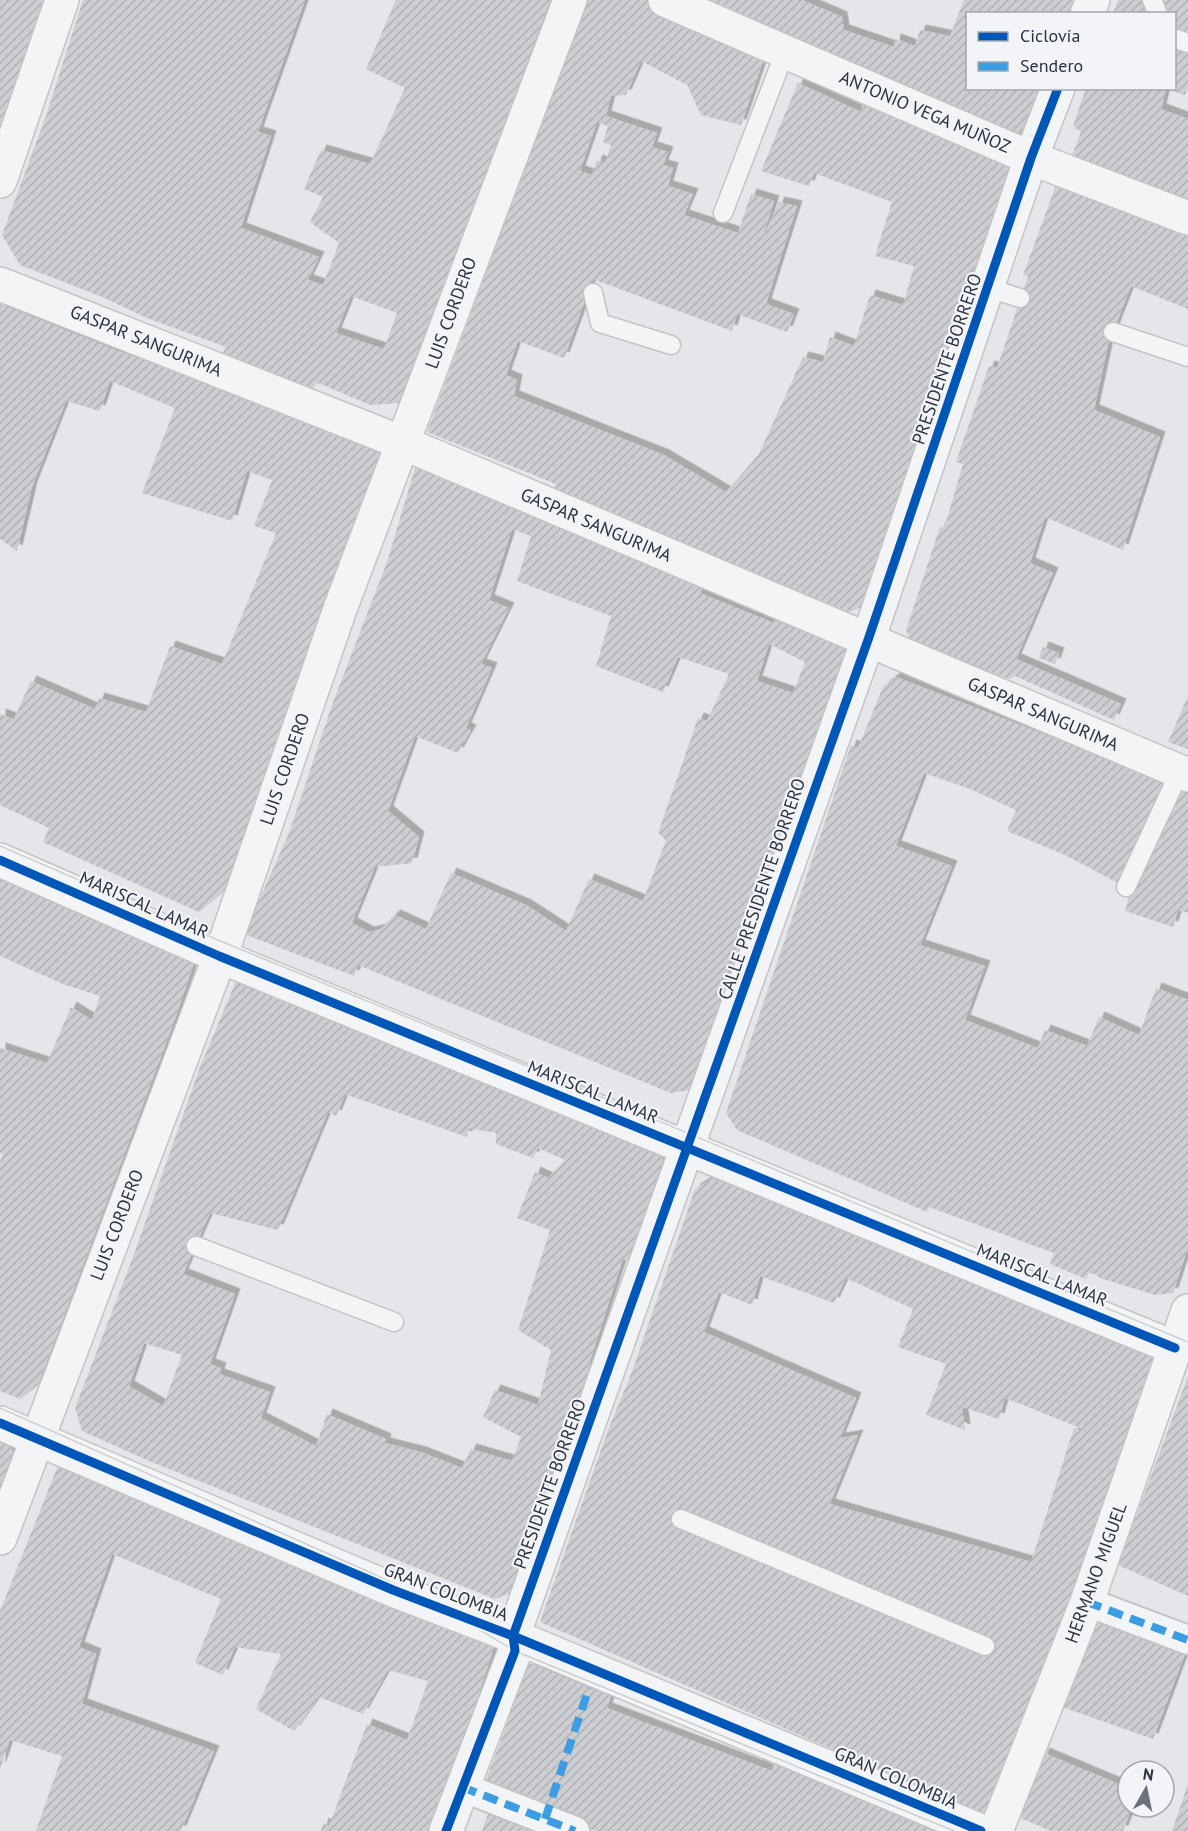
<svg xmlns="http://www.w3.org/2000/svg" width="1188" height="1831" font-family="'PT Sans',sans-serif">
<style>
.building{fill:url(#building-hatch);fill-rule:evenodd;filter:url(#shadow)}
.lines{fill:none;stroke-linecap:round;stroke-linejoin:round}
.service-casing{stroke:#c2c4c7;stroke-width:21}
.pedestrian-casing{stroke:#c2c4c7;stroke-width:32}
.minor-casing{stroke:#c2c4c7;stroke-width:36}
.service{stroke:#f3f4f6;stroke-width:18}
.pedestrian{stroke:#f3f4f6;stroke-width:28}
.minor{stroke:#f3f4f6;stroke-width:33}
.tram{stroke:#cdced0;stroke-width:1.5}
.quiet{stroke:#3d9de3;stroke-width:8;stroke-dasharray:15 8;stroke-linecap:butt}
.cycleway-casing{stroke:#f2f4f8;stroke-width:13}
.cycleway{stroke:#0057b8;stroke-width:9}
.labels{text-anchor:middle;stroke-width:4.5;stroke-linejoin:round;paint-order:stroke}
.street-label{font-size:18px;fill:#2b3341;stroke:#f2f4f8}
</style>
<defs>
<pattern id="building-hatch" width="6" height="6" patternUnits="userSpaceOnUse" patternTransform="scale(1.5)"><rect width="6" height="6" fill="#ccced1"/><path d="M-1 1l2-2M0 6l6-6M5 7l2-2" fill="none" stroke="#afb1b5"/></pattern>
<filter id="shadow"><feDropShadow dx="5.5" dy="-5.5" stdDeviation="0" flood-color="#0004"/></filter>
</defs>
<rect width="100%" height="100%" fill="#e4e6e9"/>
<!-- building -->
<g class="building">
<polygon points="0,0 49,0 0,134"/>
<path d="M83,0H305L258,132L271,136L241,228L319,257L308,280L323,285L339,243L310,222L323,197L304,189L321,150L370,164L405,88L366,69L396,0H550L401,403L370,405L316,382L313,389L223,353L226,347L147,318L100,296L20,265L2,235L46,116ZM351,296L397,313L384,349L336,333Z"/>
<path d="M587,0H644L764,58L741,125L701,115L687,85L641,61L626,95L611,96L606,116L657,133L652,147L668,152L663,165L673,168L668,186L693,194L684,215L738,233L751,194L774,201L762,240L779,202L797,206L766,304L794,314L787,332L737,314L732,331L593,279L564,358L518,341L506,375L517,380L514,396L664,455L726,492L759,454L803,357L823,362L830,337L854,346L870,295L903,305L914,266L875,256L892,202L814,173L809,186L761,171L798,83L861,112L863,103L1020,163L870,604L849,612L553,491L556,484L427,432L497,243L507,207ZM597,122L608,126L603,142L611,145L605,163L597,160L592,175L580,171Z"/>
<polygon points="697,0 802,0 842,17 844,30 894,47 895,39 915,46 920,30 950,36 964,0 1081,0 1075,14 968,14 968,88 1045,88 1023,136"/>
<polygon points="1118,0 1188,0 1188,87 1185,95 1166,89 1161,109 1188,119 1188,208 1070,161 1081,132 1073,126 1086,88 1174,88 1174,14 1113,14"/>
<polygon points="1059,177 1188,227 1188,309 1131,286 1108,345 1094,410 1160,437 1123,550 1045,517 1030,563 1053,573 1016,659 1121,704 1114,720 1015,676 1009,679 912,644 906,630 940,527 944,529 963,464 956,462 989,366 997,368 1028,276 1023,275"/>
<polygon points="0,304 118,351 188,375 383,455 226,890 199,912 43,842 49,828 0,805 0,714 14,719 31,681 95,709 99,698 146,712 170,646 222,664 276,533 254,526 272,480 247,471 232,521 142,493 175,408 110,381 100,411 66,401 32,487 17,551 0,539"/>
<path d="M416,465L702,587L700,593L774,623L776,619L848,648L695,1089L671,1093L358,965L354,976L244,934L289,833L332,705L387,562ZM512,529L531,536L517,581L611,616L596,666L663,692L678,657L729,674L707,721L698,718L658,833L666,840L643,901L589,879L566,931L526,905L451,873L426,929L395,915L381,929L369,932L352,923L375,867L412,863L419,837L388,811L415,736L458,753L471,730L466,728L492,668L481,664L509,608L489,600ZM769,644L805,662L793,693L757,681Z"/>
<polygon points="1043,647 1059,653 1055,664 1039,658"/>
<polygon points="896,677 1106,758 1188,795 1188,913 1178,910 1173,927 1125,911 1131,890 1065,855 1007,831 1016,810 970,789 924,773 896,846 952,866 920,945 985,966 965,1020 1038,1048 1045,1030 1087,1046 1099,1017 1139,1035 1156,988 1188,1000 1188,1248 1173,1293 1155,1295 1100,1278 1089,1271 1086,1279 1050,1264 1054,1253 929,1207 927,1212 737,1130 726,1113 851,745 858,748 883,687"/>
<polygon points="1188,696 1188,749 1168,742"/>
<polygon points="0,866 197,954 175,1019 38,1385 21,1399 0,1391 0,1161 3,1154 0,1153 0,1048 47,1063 71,1007 92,1020 100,996 63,984 0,956"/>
<path d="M239,974L343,1012L338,1023L373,1038L378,1028L663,1146V1160L629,1261L623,1259L589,1364L596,1367L521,1589L495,1599L149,1461L82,1431L75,1408L133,1257L200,1067ZM345,1094L467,1137L468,1128L496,1133V1144L533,1158L538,1148L565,1160L548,1178L535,1172L517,1218L550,1230L518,1330L551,1350L538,1405L495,1390L483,1417L521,1437L512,1461L471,1449L462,1468L421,1452L385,1443L386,1439L327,1414L316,1446L261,1418L270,1392L219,1374L221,1368L210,1364L235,1294L183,1274L210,1213L278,1230L328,1112L336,1116ZM144,1343L182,1355L163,1406L129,1386Z"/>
<path d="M713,1178L749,1193L752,1186L1162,1352L991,1818L540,1622L608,1430L632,1372L695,1189ZM760,1276L834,1303L846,1278L913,1309L898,1347L946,1364L926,1415L965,1430L962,1407L999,1419L1005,1398L1093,1433L1074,1428L1031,1562L830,1504L858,1435L840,1438L856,1398L704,1332L719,1292L752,1305Z"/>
<polygon points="1188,1376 1188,1596 1118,1565"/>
<polygon points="0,1436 13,1451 1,1500 0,1500"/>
<polygon points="59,1463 495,1644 457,1761 430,1831 321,1831 323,1823 329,1826 367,1724 407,1740 428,1681 388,1670 363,1714 319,1697 294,1731 256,1709 281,1654 235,1647 223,1675 195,1663 221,1599 112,1554 79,1647 96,1654 82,1704 214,1751 181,1831 36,1831 62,1756 10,1740 0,1769 0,1611"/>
<polygon points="1098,1617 1186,1651 1153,1739 1062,1707"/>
<polygon points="529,1663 611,1696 607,1708 772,1771 774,1764 936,1831 595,1831 483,1788"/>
<polygon points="1044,1753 1128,1788 1128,1807 1132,1807 1123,1831 1051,1831 1018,1817"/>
<polygon points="1188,1784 1188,1831 1172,1831"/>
<polygon points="488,1814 532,1831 482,1831"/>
</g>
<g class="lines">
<defs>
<g id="service">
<polyline points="1152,0 1158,14"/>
<polyline points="1174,38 1188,43"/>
<polyline points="723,213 785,52"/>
<polyline points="988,288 1020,298"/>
<polyline points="593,293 600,323 671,345"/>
<polyline points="1113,332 1188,357"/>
<polyline points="1126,887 1180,771"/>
<polyline points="196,1246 394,1322"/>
<polyline points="681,1519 985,1646"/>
</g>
<g id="pedestrian">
<polyline points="1087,1602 1188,1640"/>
<polyline points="462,1787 575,1831"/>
</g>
<g id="minor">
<polyline points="665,0 1031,158 1188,218"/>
<polyline points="1087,14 1093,0"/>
<polyline points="0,181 62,0"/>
<polyline points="0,284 403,443 1188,775"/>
<polyline points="0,860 219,956 1175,1348"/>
<polyline points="0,1423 393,1590 513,1636 981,1831"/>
<polyline points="0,1538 225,943 340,609 570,0"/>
<polyline points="446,1831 515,1651 513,1636 868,640 1031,158 1058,88"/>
<polyline points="996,1831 1087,1602 1188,1311"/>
</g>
</defs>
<!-- service casing -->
<use href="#service" class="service-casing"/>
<!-- pedestrian casing -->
<use href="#pedestrian" class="pedestrian-casing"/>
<!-- minor casing -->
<use href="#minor" class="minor-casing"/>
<!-- service -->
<use href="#service" class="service"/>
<!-- pedestrian -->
<use href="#pedestrian" class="pedestrian"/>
<!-- minor -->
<use href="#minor" class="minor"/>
<!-- tram -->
<g class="tram">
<polyline points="0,846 225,943 539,1071 1188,1342"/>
<polyline points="0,1408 367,1571 440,1606 515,1651 954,1831"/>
</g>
<!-- quiet -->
<g class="quiet">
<polyline points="1087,1602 1188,1640"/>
<polyline points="462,1787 575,1831"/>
<polyline points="545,1819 589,1688"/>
</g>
<defs>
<g id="cycleway">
<polyline points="0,860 219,956 1175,1348"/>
<polyline points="0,1423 393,1590 513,1636 981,1831"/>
<polyline points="446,1831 515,1651 513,1636 868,640 1031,158 1058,88"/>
</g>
</defs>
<!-- cycleway casing -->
<use href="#cycleway" class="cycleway-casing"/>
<!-- cycleway -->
<use href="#cycleway" class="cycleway"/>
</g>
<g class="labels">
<!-- street labels -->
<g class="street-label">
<text transform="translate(925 112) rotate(23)" y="6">ANTONIO VEGA MUÑOZ</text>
<text transform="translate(451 313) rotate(-70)" y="6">LUIS CORDERO</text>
<text transform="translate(146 341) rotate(22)" y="6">GASPAR SANGURIMA</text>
<text transform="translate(947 359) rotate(-71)" y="6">PRESIDENTE BORRERO</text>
<text transform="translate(596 525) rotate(23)" y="6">GASPAR SANGURIMA</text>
<text transform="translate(1043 714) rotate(23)" y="6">GASPAR SANGURIMA</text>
<text transform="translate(285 769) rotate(-71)" y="6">LUIS CORDERO</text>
<text transform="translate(762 889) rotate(-71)" y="6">CALLE PRESIDENTE BORRERO</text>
<text transform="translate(144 905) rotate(24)" y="6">MARISCAL LAMAR</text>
<text transform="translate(593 1092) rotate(22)" y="6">MARISCAL LAMAR</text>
<text transform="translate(117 1225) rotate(-69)" y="6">LUIS CORDERO</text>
<text transform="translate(1042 1275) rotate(22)" y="6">MARISCAL LAMAR</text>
<text transform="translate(550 1484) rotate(-70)" y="6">PRESIDENTE BORRERO</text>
<text transform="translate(1096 1573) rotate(-70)" y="6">HERMANO MIGUEL</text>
<text transform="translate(446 1592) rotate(21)" y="6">GRAN COLOMBIA</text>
<text transform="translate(896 1778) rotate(23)" y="6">GRAN COLOMBIA</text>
</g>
</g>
<!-- legend -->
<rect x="966" y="12" width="210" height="78" fill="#f2f4f8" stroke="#a2a7af" stroke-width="1.5"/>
<rect x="978" y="32" width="30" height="9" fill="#0057b8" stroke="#a2a7af" stroke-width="1.5"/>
<text x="1020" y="42" font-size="18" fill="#2b3341">Ciclovía</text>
<rect x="978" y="62" width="30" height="9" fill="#3d9de3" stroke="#a2a7af" stroke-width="1.5"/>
<text x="1020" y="72" font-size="18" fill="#2b3341">Sendero</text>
<!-- north arrow -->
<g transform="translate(1146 1789) rotate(9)"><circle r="28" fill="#f2f4f8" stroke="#a2a7af" stroke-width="1.5"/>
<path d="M0-4.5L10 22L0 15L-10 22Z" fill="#6c727c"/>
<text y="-9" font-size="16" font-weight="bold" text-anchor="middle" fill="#2b3341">N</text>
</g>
</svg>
